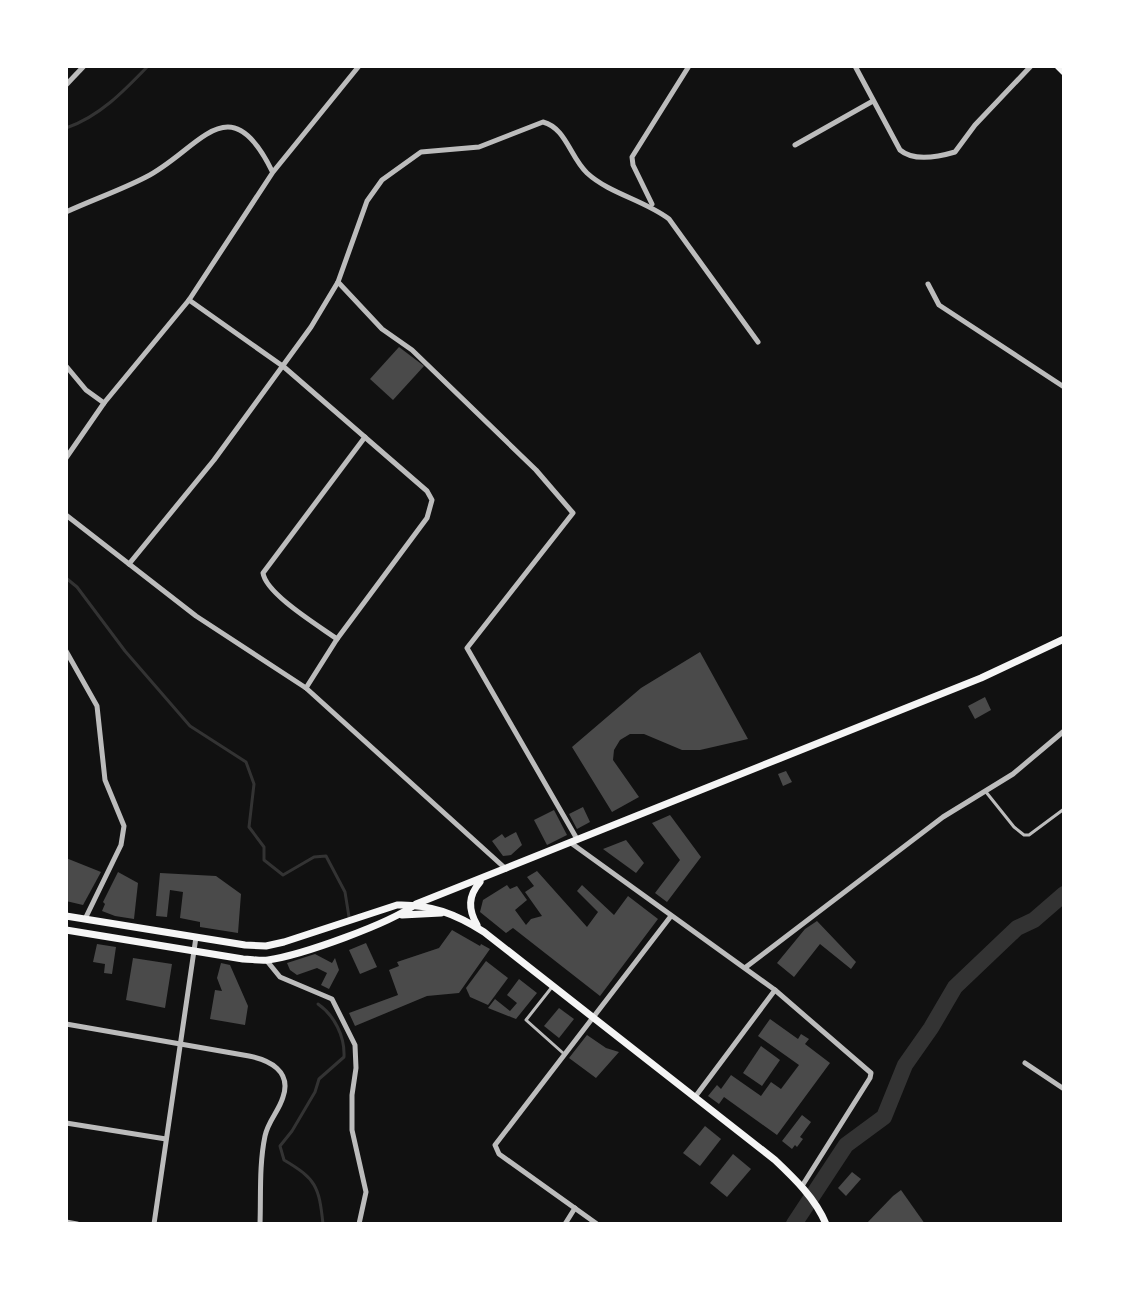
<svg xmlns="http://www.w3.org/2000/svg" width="1130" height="1290" font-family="Roboto,sans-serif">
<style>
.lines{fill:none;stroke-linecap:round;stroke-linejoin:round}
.stream{stroke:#333;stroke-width:3}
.river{stroke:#333;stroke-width:16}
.building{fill:#4a4a4a}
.service{stroke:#bcbcbc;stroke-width:3}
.minor{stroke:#bcbcbc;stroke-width:5}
.secondary{stroke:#f5f5f5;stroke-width:7}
</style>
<rect width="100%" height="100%" fill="#111"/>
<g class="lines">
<!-- stream -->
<g class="stream">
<path d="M66,128C99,117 124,91 148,66"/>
<polyline points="66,578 77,587 125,651 190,726 246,762 254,784 249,827 264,847 264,860 283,875 314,857 326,856 345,892 349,917"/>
<path d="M318,1004C334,1015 345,1036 344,1057L319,1079L315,1092L292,1131L280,1146L284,1160C316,1179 319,1186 323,1224"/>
</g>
<!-- river -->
<polyline class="river" points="794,1224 846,1145 884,1117 905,1065 931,1028 955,987 1017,928 1034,920 1064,894"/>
</g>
<!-- building -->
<g class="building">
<polygon points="399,347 424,366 393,400 370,379"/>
<polygon points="700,652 748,739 700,750 682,750 644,734 630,734 620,740 614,750 613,760 639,797 612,812 572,747 641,688"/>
<polygon points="985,697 991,710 975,719 968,706"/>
<polygon points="786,771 792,782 783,786 778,774"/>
<polygon points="583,807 590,822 577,829 569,814"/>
<polygon points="554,810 567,835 547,845 534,820"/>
<polygon points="670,815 701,857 667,902 655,893 680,860 652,823"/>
<polygon points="516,832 522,845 511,855 503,856 492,841 502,834 505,838"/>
<polygon points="626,840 644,863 636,873 603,849"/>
<polygon points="66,858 101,872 83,905 66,901"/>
<polygon points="537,871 587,927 598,912 577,891 582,885 614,915 628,896 658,919 600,996 513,928 506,933 480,912 483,900 507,885 510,889 517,886 527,900 515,910 526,925 531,919 542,916 525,892 534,886 527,877"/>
<polygon points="118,872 138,883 134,919 115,916 102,911 105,904 103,902"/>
<polygon points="160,873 216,876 241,894 238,933 200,927 200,922 180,918 183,892 170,890 167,917 156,916"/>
<polygon points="817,921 856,962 851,969 820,944 794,977 777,963 805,929"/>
<polygon points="452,930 480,946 481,944 490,949 459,993 427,996 355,1026 349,1013 398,995 389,970 399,966 397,962 439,948"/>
<polygon points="366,943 377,967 360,974 349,950"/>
<polygon points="97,944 116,947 112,974 104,973 105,964 93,962"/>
<polygon points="315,954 332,963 335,958 339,970 329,989 321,985 327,973 317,968 297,975 290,970 287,963"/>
<polygon points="133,958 172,964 165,1008 126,1000"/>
<polygon points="486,961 508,978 488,1005 470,997 466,988"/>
<polygon points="221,963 230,965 248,1006 245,1025 210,1019 215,990 222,991 217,978"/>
<polygon points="519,979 537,993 516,1019 488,1008 495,999 510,1011 517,1003 507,995"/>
<polygon points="559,1008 574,1019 559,1038 544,1026"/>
<polygon points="770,1019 798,1039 801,1034 809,1039 805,1044 830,1063 777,1135 724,1097 719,1104 708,1096 717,1085 721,1089 731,1075 761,1096 771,1082 781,1089 799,1065 758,1036"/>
<polygon points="587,1035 606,1048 619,1052 596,1078 569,1058"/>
<polygon points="761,1046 780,1060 762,1086 743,1073"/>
<polygon points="802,1115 811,1122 800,1137 803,1139 797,1147 795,1145 792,1149 782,1141"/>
<polygon points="705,1126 721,1139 700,1166 683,1153"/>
<polygon points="733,1154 751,1169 727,1197 710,1183"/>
<polygon points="852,1172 861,1179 846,1196 838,1188"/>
<polygon points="901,1190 925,1224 866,1224 893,1196"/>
</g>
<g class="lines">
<!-- service -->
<g class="service">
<polyline points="986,792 1014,827 1024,835 1029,835 1064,809"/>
<polyline points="552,987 526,1020 563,1053"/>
</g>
<!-- minor -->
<g class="minor">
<path d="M855,66L900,150C914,162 938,157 955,152L975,125L1031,66"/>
<polyline points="66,85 84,66"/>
<polyline points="795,145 873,101"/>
<polyline points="652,204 633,165 632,157 689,66"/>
<path d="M66,212C92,200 121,190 146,177C199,150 229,83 272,171"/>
<polyline points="338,282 382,329 412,350 536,470 573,513 467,648 577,839"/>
<polyline points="928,284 939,305 1064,387"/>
<polyline points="189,300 284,367 427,491 432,500 427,518 337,639 306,688"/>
<polyline points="66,366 86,390 104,403"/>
<polyline points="66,458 104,403 189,300 273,172 359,66"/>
<polyline points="66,515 196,616 306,688 506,869"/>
<path d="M129,564L214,460L311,327L338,282L367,201L382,180L421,152L479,147L543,122C566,128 570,157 587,173C610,194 644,200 669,219L758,342"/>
<path d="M337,639C319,626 266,594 263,573L365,437"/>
<polyline points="66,651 97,706 105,780 124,826 121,845 85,919"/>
<polyline points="571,843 775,990 871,1073 870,1078 802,1186"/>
<polyline points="267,961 280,977 332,999 355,1045 356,1068 352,1095 352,1130 366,1192 359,1224"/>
<polyline points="746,967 943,817 1013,774 1064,731"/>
<path d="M66,1024L249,1056C269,1060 292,1071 283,1097C279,1111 268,1121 265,1136C259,1165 261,1195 260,1224"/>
<polyline points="1025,1063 1064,1089"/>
<polyline points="695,1097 775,990"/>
<polyline points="66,1123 166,1139"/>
<polyline points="66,1222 77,1224"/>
<polyline points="154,1224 196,937"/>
<polyline points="565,1224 575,1208"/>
<polyline points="597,1224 499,1154 495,1145 671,916"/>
</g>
<!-- secondary -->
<g class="secondary">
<polyline points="1058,66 1064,72"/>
<polyline points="402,915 441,913"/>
<path d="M66,916L245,945L266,946L284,942L397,905C430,904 456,914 484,932L775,1160C795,1179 815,1198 826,1224"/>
<path d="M477,925C468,909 468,896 480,882"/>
<path d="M66,930L243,959C251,959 260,961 268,960C302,955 389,924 416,904L981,678L1064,639"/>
</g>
</g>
<!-- border -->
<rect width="1130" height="1290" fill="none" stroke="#ffffff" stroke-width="136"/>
</svg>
